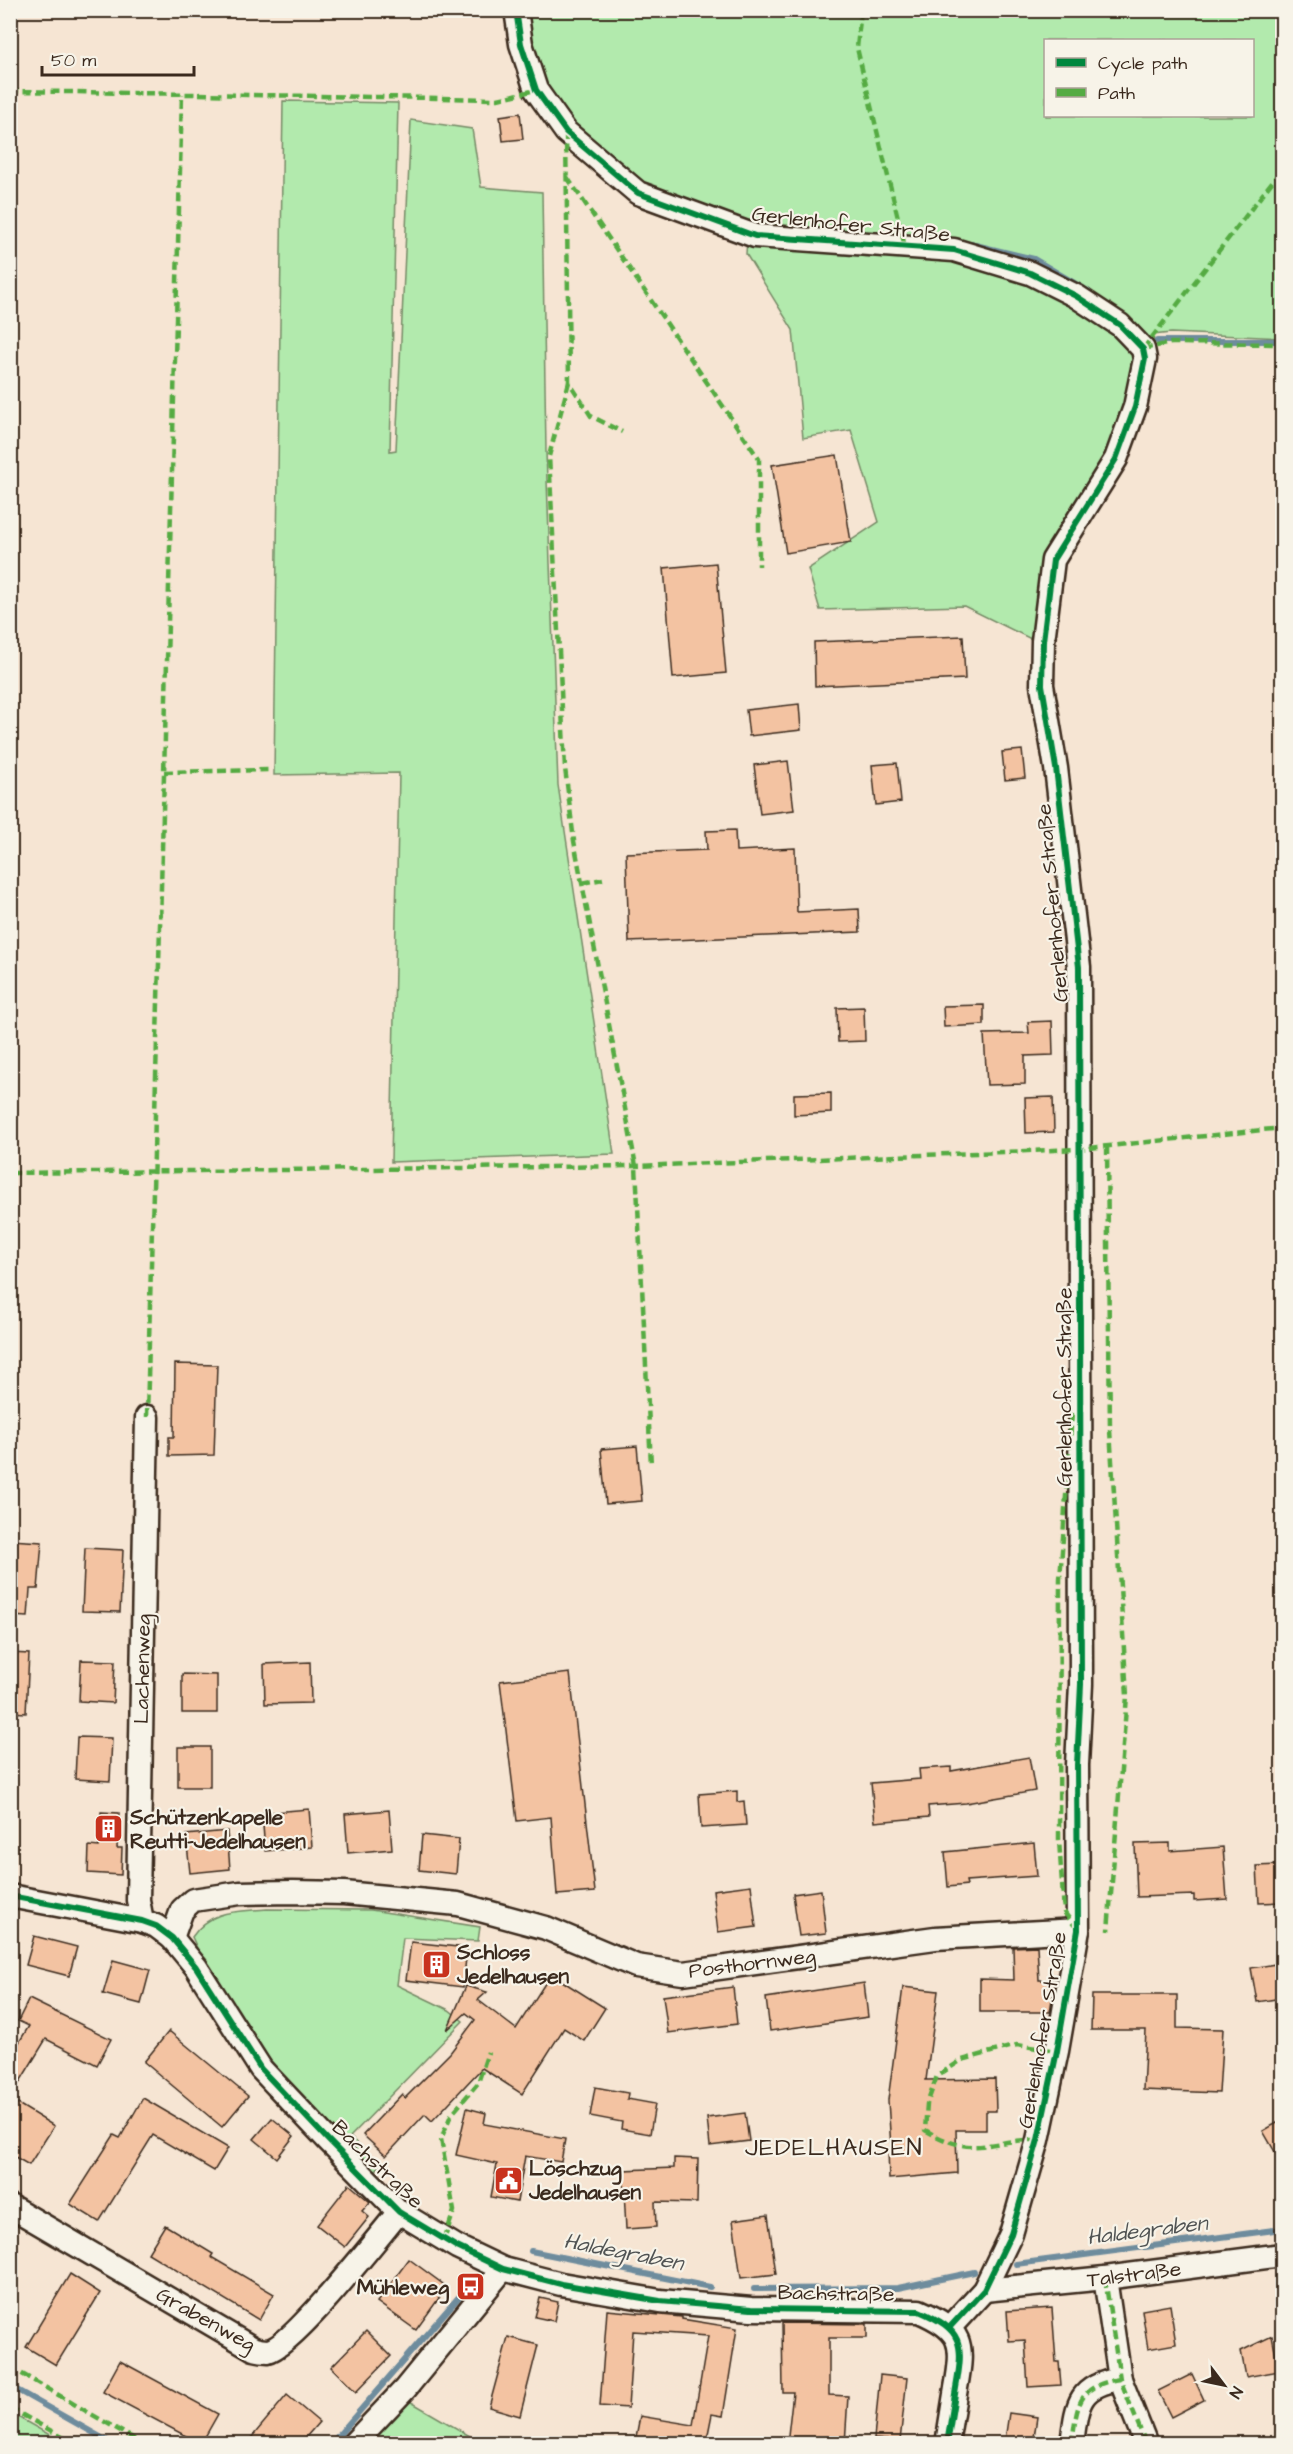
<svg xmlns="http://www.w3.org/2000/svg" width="1293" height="2454" font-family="'Architects Daughter',sans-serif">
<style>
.green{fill:#b2eaad;stroke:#768a66;stroke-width:1.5;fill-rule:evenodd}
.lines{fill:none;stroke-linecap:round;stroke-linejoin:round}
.stream{stroke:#6e8c9d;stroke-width:6}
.building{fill:#f3c3a2;stroke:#3b2a1e;stroke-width:1.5}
.minor-casing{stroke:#3b2a1e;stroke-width:27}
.minor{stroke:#f7f3e8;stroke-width:22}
.quiet{stroke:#55ab43;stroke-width:4.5;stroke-dasharray:9 4.5;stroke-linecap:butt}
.cycleway-casing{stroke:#f7f3e8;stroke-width:10}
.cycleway{stroke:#00873e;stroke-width:6}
.labels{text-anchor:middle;stroke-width:4.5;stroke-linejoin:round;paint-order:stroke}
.street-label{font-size:21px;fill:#3b2a1e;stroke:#f7f3e8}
.poi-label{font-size:21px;font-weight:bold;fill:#3b2a1e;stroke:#f7f3e8;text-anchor:start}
.water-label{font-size:22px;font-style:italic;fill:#505353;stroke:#f7f3e8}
.quarter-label{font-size:24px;letter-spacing:1.5px;fill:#3b2a1e;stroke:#f7f3e8}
</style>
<rect width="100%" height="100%" fill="#f6e5d3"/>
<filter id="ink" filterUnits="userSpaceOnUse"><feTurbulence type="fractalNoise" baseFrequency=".0167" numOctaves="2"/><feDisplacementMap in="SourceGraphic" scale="12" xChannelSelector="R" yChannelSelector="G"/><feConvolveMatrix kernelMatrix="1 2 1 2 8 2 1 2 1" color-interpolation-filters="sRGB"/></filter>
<g filter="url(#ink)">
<!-- green -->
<g class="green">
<path d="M526,11H1282V338L1171,333L1153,335C1167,413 1093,494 1064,563C1053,588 1045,615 1035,641L964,606L820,610L808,569L879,522L851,430L803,438L793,330L746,254L748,223L645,183L574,126L545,87L532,44ZM1046,40H1252V116H1046Z"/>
<polygon points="283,101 398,103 390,451 396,450 411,120 472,129 481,187 542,192 546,452 558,785 614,1154 391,1162 399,773 274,775"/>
<path d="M267,1909L371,1910L480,1927L478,1941L403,1938L397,1985L449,2010L463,2021L350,2137L380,2165L373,2174C307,2103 231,2027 192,1937C211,1909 236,1912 267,1909Z"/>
<polygon points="406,2399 482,2443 365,2444"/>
<polygon points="10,2414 16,2416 64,2443 11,2443"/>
</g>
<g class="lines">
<!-- stream -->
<g class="stream">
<polyline points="971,244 1034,259 1088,291"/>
<polyline points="1157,341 1282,341"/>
<polyline points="531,2251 710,2287"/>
<polyline points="1016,2264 1282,2229"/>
<polyline points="754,2289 898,2288 974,2272"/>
<polyline points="10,2386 113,2444"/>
<polyline points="331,2444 464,2291"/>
</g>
</g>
<!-- building -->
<g class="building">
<polygon points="520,113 523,139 503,141 500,116"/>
<polygon points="837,455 851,542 786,553 772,465"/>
<polygon points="716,563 726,673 673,678 664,568"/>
<polygon points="963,636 965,679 815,686 814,642"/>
<polygon points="799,704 801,730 749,736 746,710"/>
<polygon points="1022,750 1025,778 1005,780 1002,752"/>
<polygon points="788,761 794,810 760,814 754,765"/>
<polygon points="897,763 901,802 876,805 872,765"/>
<polygon points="735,830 736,851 795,848 797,912 859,909 860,932 629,942 626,853 707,850 706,831"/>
<polygon points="984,1005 984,1025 944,1027 943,1006"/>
<polygon points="864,1007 865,1041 838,1042 837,1008"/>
<polygon points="1052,1021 1053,1055 1025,1056 1025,1084 987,1085 984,1034 1029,1033 1028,1022"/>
<polygon points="831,1093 831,1113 794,1115 794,1094"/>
<polygon points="1053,1097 1054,1132 1026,1133 1025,1098"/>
<polygon points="175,1364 217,1365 214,1455 169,1456 169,1437 174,1437"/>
<polygon points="637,1446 642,1501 606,1504 601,1449"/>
<polygon points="10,1540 42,1542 38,1589 30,1589 28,1617 10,1616"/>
<polygon points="85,1548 123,1550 120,1612 82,1611"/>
<polygon points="10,1653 29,1654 26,1713 10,1712"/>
<polygon points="81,1660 115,1661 113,1703 79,1701"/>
<polygon points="310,1662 311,1703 265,1704 264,1664"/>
<polygon points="570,1673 595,1892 557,1895 551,1817 517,1821 500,1681"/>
<polygon points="182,1674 217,1675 217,1713 182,1713"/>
<polygon points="77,1737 112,1738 110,1781 75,1779"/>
<rect x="178" y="1747" width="32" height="40"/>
<polygon points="1029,1757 1035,1791 966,1803 928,1806 929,1817 875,1822 871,1783 920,1779 919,1769 951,1767 951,1771"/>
<polygon points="737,1791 737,1802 744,1801 746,1825 701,1828 699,1794"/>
<polygon points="309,1809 312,1847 265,1851 262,1813"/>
<polygon points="389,1810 392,1849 348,1853 345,1814"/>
<polygon points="101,1812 119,1813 117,1848 122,1848 121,1875 88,1873 89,1846 99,1847"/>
<polygon points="227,1831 230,1869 190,1873 186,1835"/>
<polygon points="422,1835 459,1839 456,1874 419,1870"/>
<polygon points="1034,1843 1037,1876 966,1881 967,1885 948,1887 945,1852"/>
<polygon points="1170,1843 1170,1851 1223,1847 1227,1899 1194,1901 1194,1895 1137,1897 1135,1844"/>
<polygon points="1282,1865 1282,1902 1259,1903 1257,1866"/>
<polygon points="751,1885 756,1927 718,1932 713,1890"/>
<polygon points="821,1890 826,1933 799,1936 793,1894"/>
<polygon points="34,1936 77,1947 69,1976 26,1965"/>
<polygon points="411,1942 467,1948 463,1987 406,1980"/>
<polygon points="1037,1946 1039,1980 1055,1980 1050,2012 980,2012 980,1979 1014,1980 1013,1947"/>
<polygon points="113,1960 150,1970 141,2004 103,1994"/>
<polygon points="1282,1963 1282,1998 1257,2002 1251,1968"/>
<polygon points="551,1974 605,2008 584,2041 564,2028 522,2094 482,2068 432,2121 425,2114 386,2156 363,2135 402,2094 405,2098 450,2053 475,2020 466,2013 447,2030 466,1986 487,1992 478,2000 516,2029"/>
<polygon points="864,1983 868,2017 770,2031 766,1998"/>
<polygon points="733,1987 737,2024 668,2033 663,1996"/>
<polygon points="903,1987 938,1991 926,2080 995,2079 996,2111 986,2111 986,2130 956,2130 957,2173 889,2179 888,2148 891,2148 888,2100"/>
<polygon points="1092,1995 1177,1995 1177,2028 1223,2029 1219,2093 1143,2090 1146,2030 1091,2030"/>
<polygon points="29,1999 111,2039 97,2065 46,2039 10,2098 10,2057 29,2026 18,2021"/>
<polygon points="169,2031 248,2096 222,2127 144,2062"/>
<polygon points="595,2087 628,2093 627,2099 655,2104 650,2134 621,2129 622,2122 590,2116"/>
<polygon points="143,2098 228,2148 214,2171 153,2135 99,2222 70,2204 114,2135 120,2138"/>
<polygon points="10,2099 54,2126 29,2165 10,2154"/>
<polygon points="467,2108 486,2113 484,2124 565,2139 561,2162 525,2156 517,2202 491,2197 497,2164 456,2155"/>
<polygon points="745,2113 749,2141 710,2146 707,2118"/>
<polygon points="272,2118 294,2136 277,2158 254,2139"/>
<polygon points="1282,2120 1282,2164 1263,2131"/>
<polygon points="674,2158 698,2159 697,2203 655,2202 656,2227 626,2229 623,2170 674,2168"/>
<polygon points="349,2184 370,2202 362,2211 369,2217 345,2247 317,2225"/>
<polygon points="768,2215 776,2274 741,2278 733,2220"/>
<polygon points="165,2225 213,2254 211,2257 274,2294 259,2320 148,2253"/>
<polygon points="409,2259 447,2287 416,2330 377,2302"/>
<polygon points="70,2274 100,2293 56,2365 26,2347"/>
<polygon points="540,2298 558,2302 554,2321 535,2317"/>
<polygon points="1170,2305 1176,2344 1148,2349 1142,2310"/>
<polygon points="1052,2308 1056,2362 1059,2362 1061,2385 1028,2387 1025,2340 1009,2341 1007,2311"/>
<polygon points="607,2310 682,2317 682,2319 737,2328 723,2416 712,2414 706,2444 676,2444 636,2437 640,2416 693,2425 708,2336 633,2331 628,2408 600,2406"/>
<polygon points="782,2323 867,2324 867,2338 829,2338 829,2395 848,2396 845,2444 787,2444 793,2392 783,2392"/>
<polygon points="366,2331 391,2356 356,2392 331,2367"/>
<polygon points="1272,2336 1279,2371 1246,2377 1241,2351"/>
<polygon points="508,2337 538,2345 520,2416 489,2407"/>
<polygon points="120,2361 218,2414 201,2444 103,2392"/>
<polygon points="1192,2374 1204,2400 1171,2417 1158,2391"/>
<polygon points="880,2375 907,2378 900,2441 874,2439"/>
<polygon points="287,2395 319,2422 300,2444 246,2444"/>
<polygon points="1009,2413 1037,2417 1033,2444 1005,2440"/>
</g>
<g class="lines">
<defs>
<g id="minor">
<polyline points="516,10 521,44 536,90 566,132 638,193 755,236 954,250 1030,273 1076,296 1120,325 1143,349 1145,359 1135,407 1116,459 1053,560 1043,641 1042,685 1056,768 1079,967 1081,1684 1077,1765 1078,1930 1057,2051 1038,2140 1011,2234 984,2290 949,2328"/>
<path d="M10,1896L142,1921L156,1926L172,1938L196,1967L261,2069L328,2140L399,2212L457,2247L503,2269L561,2284L660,2301L751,2309L919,2311C963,2330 964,2343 956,2388C953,2406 950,2425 947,2444"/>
<polyline points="142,1921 138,1900 147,1417"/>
<polyline points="172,1938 182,1910 193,1900 240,1893 293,1892 344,1893 458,1904 546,1928 636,1966 683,1973 935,1938 1078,1930"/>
<path d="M10,2206L254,2349C258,2350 265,2351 268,2351C293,2346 378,2237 399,2212"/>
<polyline points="1105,2278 1120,2379 1146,2444"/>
<polyline points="984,2290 1105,2278 1282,2255"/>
<polyline points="353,2444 405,2389 503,2269"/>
<path d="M1072,2444C1077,2405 1077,2386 1120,2379"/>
</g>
</defs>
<!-- minor casing -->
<use href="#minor" class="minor-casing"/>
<!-- minor -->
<use href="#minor" class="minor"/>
<!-- quiet -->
<g class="quiet">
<polyline points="861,10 857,48 905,247"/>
<polyline points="10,91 498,99 536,90"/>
<polyline points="566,132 569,382 591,416 622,432"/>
<polyline points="567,177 759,459 759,566"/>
<polyline points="1143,349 1282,169"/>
<polyline points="1143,349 1171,343 1282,344"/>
<polyline points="569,382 549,456 565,768 574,841 636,1166 651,1465"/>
<polyline points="164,772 271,770"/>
<polyline points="582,883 603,879"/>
<polyline points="1107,1146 1110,1430 1127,1696 1108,1931"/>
<polyline points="10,1173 636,1166 1080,1149 1282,1128"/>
<polyline points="1072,1413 1060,1579 1059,1840 1064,1912 1078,1930"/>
<polyline points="147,1417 182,94"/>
<path d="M1038,2140C987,2139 977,2160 925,2130L927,2104L937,2076L962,2060L1017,2045L1057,2051"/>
<polyline points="444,2240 454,2211 441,2139 451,2115 478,2083 488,2052"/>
<polyline points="1105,2278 1120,2379 1146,2444"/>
<polyline points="10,2367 143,2444"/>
<polyline points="10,2408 75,2444"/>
<path d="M1072,2444C1077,2405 1077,2386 1120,2379"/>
</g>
<defs>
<g id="cycleway">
<polyline points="516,10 521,44 536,90 566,132 638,193 755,236 954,250 1030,273 1076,296 1120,325 1143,349 1145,359 1135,407 1116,459 1053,560 1043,641 1042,685 1056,768 1079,967 1081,1684 1077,1765 1078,1930 1057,2051 1038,2140 1011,2234 984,2290 949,2328"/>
<path d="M10,1896L142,1921L156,1926L172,1938L196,1967L261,2069L328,2140L399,2212L457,2247L503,2269L561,2284L660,2301L751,2309L919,2311C963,2330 964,2343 956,2388C953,2406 950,2425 947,2444"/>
</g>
</defs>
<!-- cycleway casing -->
<use href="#cycleway" class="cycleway-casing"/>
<!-- cycleway -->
<use href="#cycleway" class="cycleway"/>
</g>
</g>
<!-- icons -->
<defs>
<symbol id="building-square" viewBox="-11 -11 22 22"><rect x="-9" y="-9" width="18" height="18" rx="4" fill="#c8321e" stroke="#f7f3e8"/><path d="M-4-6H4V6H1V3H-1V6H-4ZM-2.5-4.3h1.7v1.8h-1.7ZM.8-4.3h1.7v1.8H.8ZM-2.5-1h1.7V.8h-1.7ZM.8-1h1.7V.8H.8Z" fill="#fff"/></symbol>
<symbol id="civic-square" viewBox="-11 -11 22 22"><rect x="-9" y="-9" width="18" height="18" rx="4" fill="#c8321e" stroke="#f7f3e8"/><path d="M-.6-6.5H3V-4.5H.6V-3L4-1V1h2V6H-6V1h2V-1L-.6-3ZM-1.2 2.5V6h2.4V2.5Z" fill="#fff"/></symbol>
<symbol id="bus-square" viewBox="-11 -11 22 22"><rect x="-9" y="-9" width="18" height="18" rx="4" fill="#c8321e" stroke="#f7f3e8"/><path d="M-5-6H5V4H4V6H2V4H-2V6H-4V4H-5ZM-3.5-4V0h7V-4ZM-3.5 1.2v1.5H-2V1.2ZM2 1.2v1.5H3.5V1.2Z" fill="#fff"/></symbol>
</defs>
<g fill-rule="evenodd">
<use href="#building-square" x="92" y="1812" width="33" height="33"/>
<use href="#building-square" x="420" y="1948" width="33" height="33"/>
<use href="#civic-square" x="492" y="2164" width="33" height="33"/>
<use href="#bus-square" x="454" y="2270" width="33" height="33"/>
</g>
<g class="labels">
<!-- street labels -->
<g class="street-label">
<text transform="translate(851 224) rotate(6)" y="7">Gerlenhofer Straße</text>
<text transform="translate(1052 903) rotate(-95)" y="7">Gerlenhofer Straße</text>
<text transform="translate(1064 1387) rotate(-90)" y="7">Gerlenhofer Straße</text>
<text transform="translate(142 1669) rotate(-89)" y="7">Lachenweg</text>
<text transform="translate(752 1963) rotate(-7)" y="7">Posthornweg</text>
<text transform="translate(1042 2030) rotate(-80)" y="7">Gerlenhofer Straße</text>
<text transform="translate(378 2164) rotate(44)" y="7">Bachstraße</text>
<text transform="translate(1134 2274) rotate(-7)" y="7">Talstraße</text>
<text transform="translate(836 2293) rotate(1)" y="7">Bachstraße</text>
<text transform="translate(206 2319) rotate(29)" y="7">Grabenweg</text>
</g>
<!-- poi labels -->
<g class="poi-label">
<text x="130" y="1824">Schützenkapelle<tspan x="130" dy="24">Reutti-Jedelhausen</tspan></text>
<text x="457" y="1959">Schloss<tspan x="457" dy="24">Jedelhausen</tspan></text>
<text x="529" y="2175">Löschzug<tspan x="529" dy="24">Jedelhausen</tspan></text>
<text x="449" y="2294" text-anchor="end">Mühleweg</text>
</g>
<!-- water labels -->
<g class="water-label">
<text transform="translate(1147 2229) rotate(-7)" y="8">Haldegraben</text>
<text transform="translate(624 2251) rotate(11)" y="8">Haldegraben</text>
</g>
<!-- quarter labels -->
<g class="quarter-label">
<text x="834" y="2155">JEDELHAUSEN</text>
</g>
</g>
<!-- margin -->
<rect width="1293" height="2454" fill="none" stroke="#f7f3e8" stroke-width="36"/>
<rect x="18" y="18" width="1257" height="2418" fill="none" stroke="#3b2a1e" stroke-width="2" filter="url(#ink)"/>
<!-- legend -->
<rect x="1044" y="39" width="210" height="78" fill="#f7f3e8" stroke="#aca397" stroke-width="1.5"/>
<rect x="1056" y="58" width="30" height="9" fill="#00873e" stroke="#aca397" stroke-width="1.5"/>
<text x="1098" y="69" font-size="18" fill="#3b2a1e">Cycle path</text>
<rect x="1056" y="88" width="30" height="9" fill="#55ab43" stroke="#aca397" stroke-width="1.5"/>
<text x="1098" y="99" font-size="18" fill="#3b2a1e">Path</text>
<!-- north arrow -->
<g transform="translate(1224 2385) rotate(122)" stroke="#f7f3e8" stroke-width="4.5" paint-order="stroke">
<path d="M0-4.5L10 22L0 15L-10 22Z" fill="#3b2a1e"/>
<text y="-9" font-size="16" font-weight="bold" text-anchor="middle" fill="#3b2a1e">N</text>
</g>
<!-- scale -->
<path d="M42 66v9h152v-9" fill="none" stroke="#3b2a1e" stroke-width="3"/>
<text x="51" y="66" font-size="18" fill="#3b2a1e" stroke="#f7f3e8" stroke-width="4.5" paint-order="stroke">50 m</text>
</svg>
